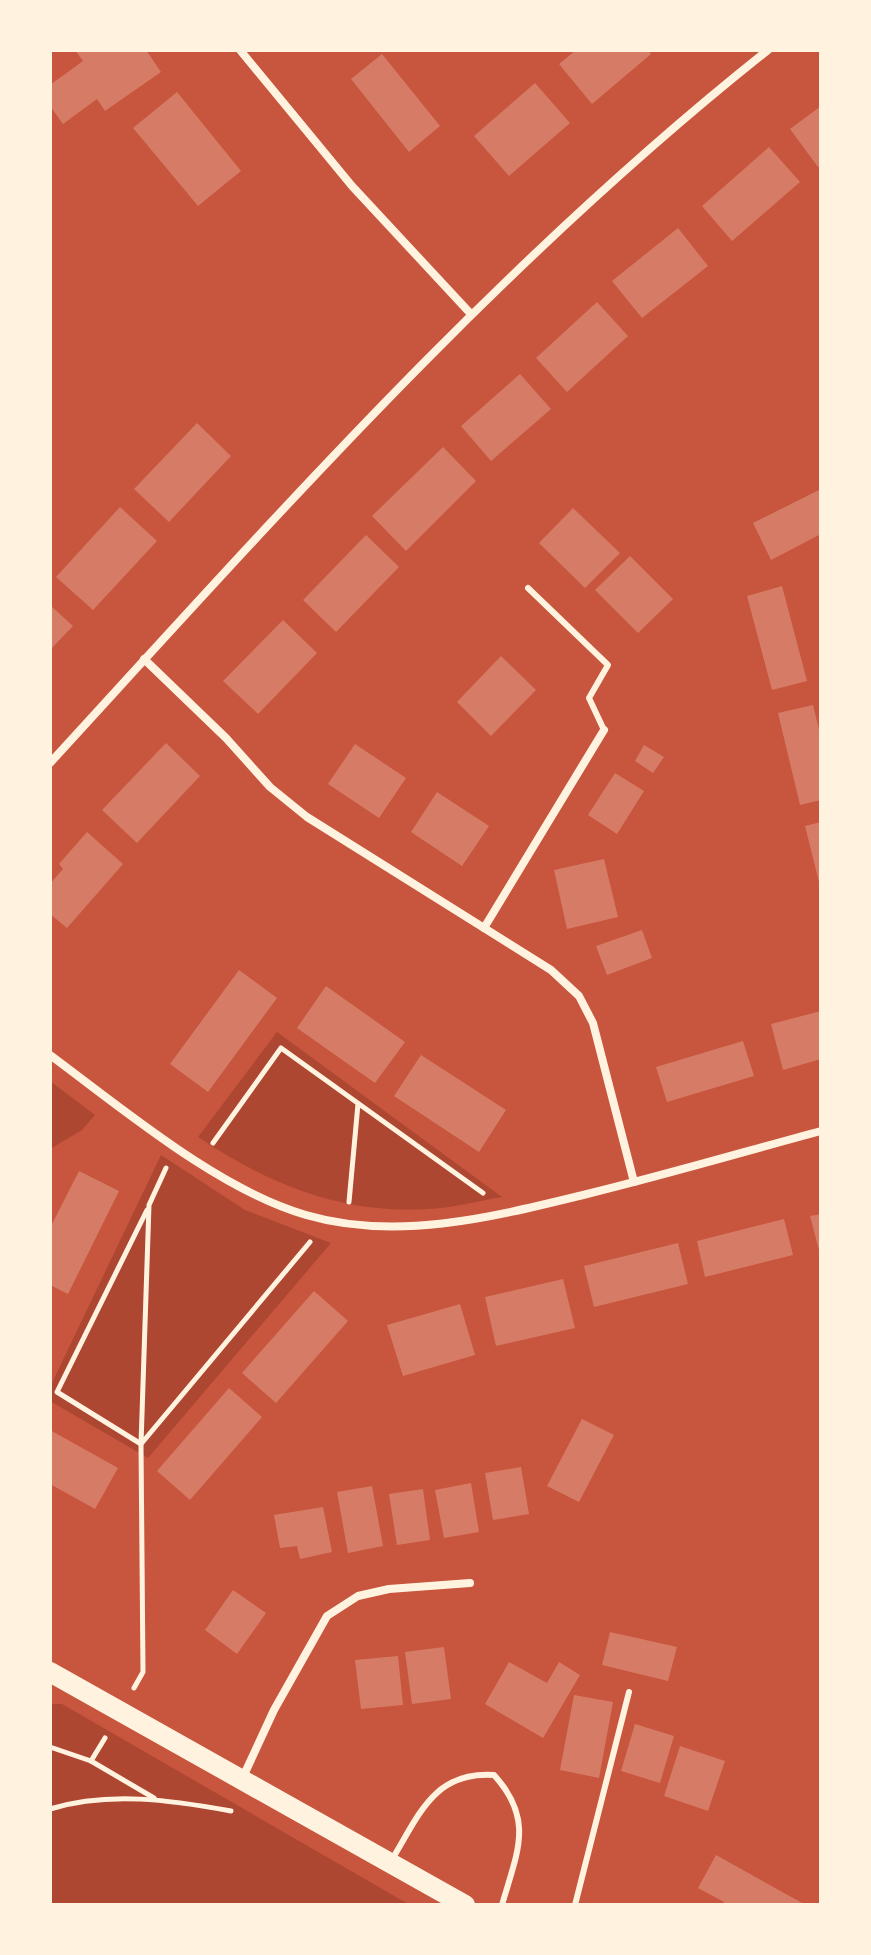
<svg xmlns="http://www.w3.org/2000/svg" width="871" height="1955" font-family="'Crimson Pro',serif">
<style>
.green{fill:#ae4732}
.building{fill:#d67c66}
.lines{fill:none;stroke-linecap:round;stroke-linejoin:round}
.path{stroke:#fff3e0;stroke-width:5}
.service{stroke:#fff3e0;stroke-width:6}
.minor{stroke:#fff3e0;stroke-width:8}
.primary{stroke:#fff3e0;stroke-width:20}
</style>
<rect width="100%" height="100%" fill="#c8553d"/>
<!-- green -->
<g class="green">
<path d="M277,1032L502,1197C478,1201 453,1208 429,1209C341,1214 270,1185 198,1137Z"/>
<polygon points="50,1081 95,1115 82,1130 50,1149"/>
<polygon points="161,1155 245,1210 331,1243 148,1458 50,1401 50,1387"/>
<polygon points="50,1704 62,1704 410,1905 50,1905"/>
</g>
<!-- building -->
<g class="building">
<polygon points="75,50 146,50 161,72 105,111 97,99 63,124 50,106 50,85 83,61"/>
<polygon points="576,50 648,50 651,54 592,104 559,64"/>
<polygon points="382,54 440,126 409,152 351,79"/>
<polygon points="535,83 570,123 509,176 474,136"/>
<polygon points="177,92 241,171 198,206 133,128"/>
<polygon points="821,106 821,165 818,167 790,129"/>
<polygon points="769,147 800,182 732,241 702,206"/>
<polygon points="678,228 708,266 642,318 612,281"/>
<polygon points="597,302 628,336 567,392 536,358"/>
<polygon points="520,374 551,409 491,461 461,426"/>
<polygon points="197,423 231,456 169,522 134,489"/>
<polygon points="443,447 476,481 406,551 372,516"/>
<polygon points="821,489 821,534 771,560 753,523"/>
<polygon points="120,507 157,541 93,610 56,577"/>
<polygon points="573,508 620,553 585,588 539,543"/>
<polygon points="366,535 399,567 336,632 303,600"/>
<polygon points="630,556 673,599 638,633 595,590"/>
<polygon points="782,586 807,681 772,690 747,596"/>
<polygon points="50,605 73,626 50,650"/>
<polygon points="283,620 317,653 258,714 223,681"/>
<polygon points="501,656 536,690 491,736 457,702"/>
<polygon points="813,705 821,738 821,800 800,805 778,713"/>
<polygon points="166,743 200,776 137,843 102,810"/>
<polygon points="355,744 406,778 379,818 328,784"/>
<polygon points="644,745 664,757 653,773 635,761"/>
<polygon points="615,773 644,791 617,834 588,815"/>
<polygon points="437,792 489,826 462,866 411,832"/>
<polygon points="821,822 821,886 820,886 805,826"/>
<polygon points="87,832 123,864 67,928 50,914 50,884 63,869 59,864"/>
<polygon points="604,859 618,917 567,929 554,870"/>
<polygon points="642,930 652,958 607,975 596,946"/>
<polygon points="239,970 277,998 208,1092 170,1064"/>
<polygon points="326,986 405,1042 375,1083 297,1028"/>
<polygon points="821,1011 821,1059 783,1070 771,1024"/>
<polygon points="743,1041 754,1076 667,1102 656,1067"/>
<polygon points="421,1055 506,1110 479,1152 394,1096"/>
<polygon points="79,1171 119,1191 68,1294 50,1285 50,1228"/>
<polygon points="821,1214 821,1254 820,1254 810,1216"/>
<polygon points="784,1219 793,1255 705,1277 697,1241"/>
<polygon points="678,1243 688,1284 594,1307 584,1266"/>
<polygon points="563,1279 575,1328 496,1346 485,1297"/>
<polygon points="314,1291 348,1321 276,1403 242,1373"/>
<polygon points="460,1304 475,1355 403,1376 387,1325"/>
<polygon points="229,1388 262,1417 190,1500 157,1471"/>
<polygon points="582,1419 614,1435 579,1502 547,1486"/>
<polygon points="50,1430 118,1468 95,1509 50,1484"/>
<polygon points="521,1467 529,1514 493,1520 485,1473"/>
<polygon points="471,1483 479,1532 444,1538 435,1490"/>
<polygon points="372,1486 383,1546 348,1553 337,1492"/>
<polygon points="423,1489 430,1540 397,1545 389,1494"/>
<polygon points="323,1507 332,1552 300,1559 297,1546 280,1548 274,1515"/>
<polygon points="233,1590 266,1613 237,1654 205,1630"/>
<polygon points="610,1632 677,1647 668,1681 602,1665"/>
<polygon points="444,1647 451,1699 412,1704 405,1652"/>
<polygon points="398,1656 403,1705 361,1709 355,1660"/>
<polygon points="509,1662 547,1683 559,1662 580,1675 543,1738 485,1704"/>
<polygon points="574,1695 613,1702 599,1778 560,1770"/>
<polygon points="635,1724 674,1736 660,1783 621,1771"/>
<polygon points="680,1746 725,1761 708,1811 664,1796"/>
<polygon points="716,1855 784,1893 806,1905 723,1905 724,1902 698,1888"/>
</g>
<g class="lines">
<!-- path -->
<g class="path">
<polyline points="213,1143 281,1048 483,1193"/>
<polyline points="349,1202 358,1104"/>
<polyline points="147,1210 57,1392 141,1444 310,1242"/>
<polyline points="134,1688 143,1672 141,1444 149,1205 166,1168"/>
<polyline points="50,1747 91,1761 154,1798"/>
<polyline points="91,1761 105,1738"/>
<path d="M50,1809C109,1791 171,1800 231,1811"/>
</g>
<!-- service -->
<g class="service">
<polyline points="528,588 608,665 589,698 604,730"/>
<path d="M391,1861C419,1816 433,1771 494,1775C535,1820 517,1852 502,1905"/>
<polyline points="575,1905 629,1692"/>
</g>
<!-- minor -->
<g class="minor">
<polyline points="240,50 352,186 470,313"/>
<polyline points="144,659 226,738 270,787 307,817 551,970 579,996 593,1023 634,1182"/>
<path d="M50,763C280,512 501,262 768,50"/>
<polyline points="484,928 604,730"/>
<path d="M50,1055C123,1109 219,1190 306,1215C398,1242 497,1216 587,1194C665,1175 743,1152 821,1131"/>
<polyline points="243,1777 274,1710 327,1616 358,1596 389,1589 470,1583"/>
</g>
<!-- primary -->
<polyline class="primary" points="50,1672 465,1905"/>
</g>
<!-- border -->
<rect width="871" height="1955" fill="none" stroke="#fff3e0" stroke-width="104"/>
</svg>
